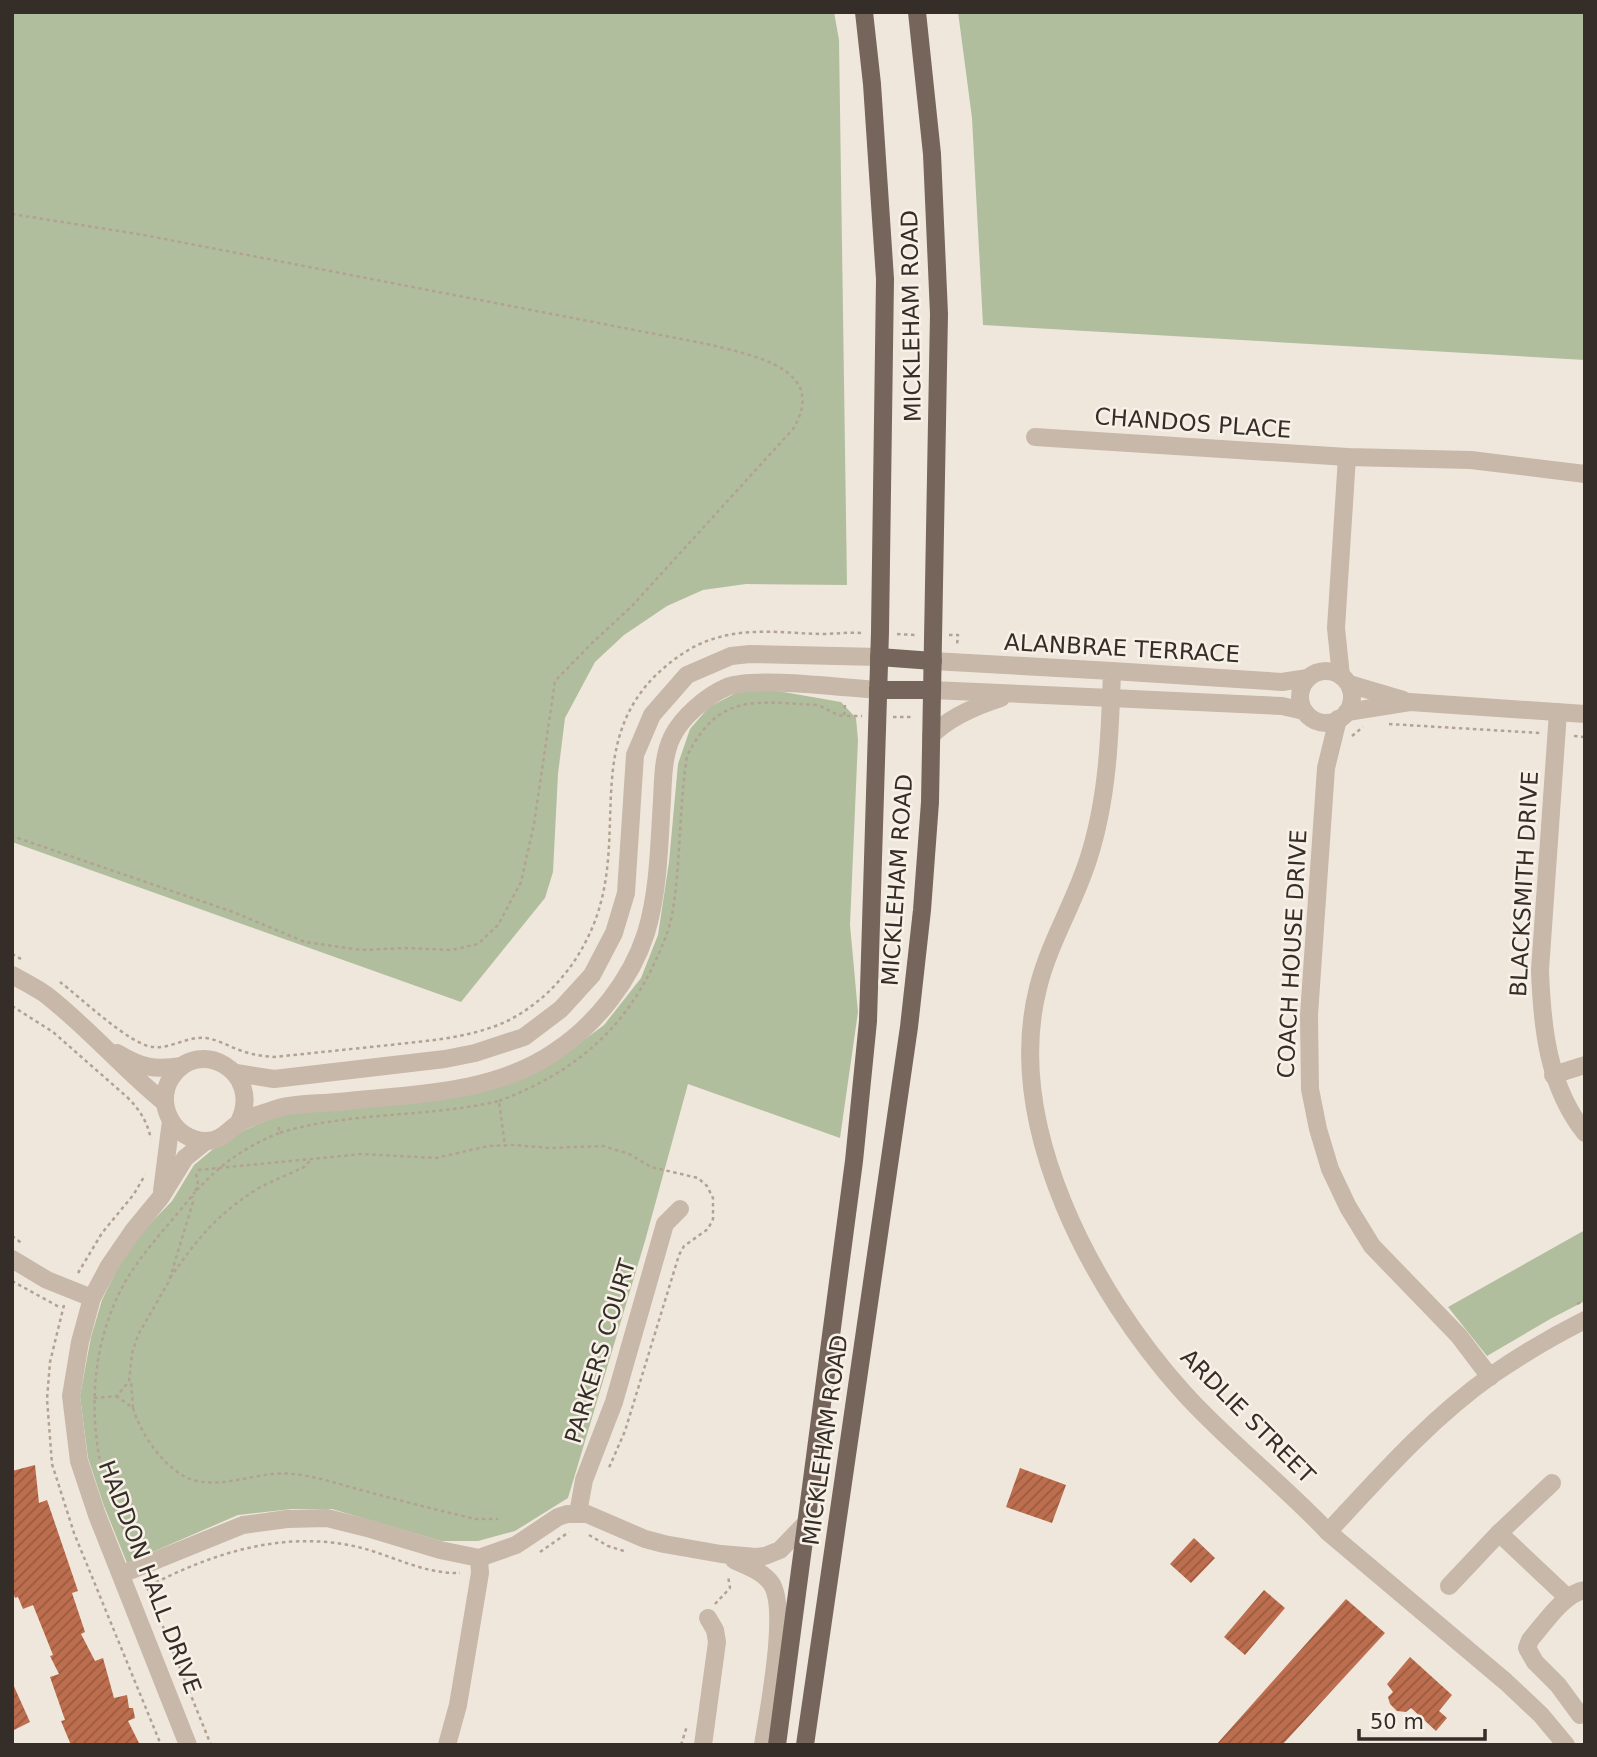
<svg xmlns="http://www.w3.org/2000/svg" width="1597" height="1757" font-family="'DejaVu Sans',sans-serif">
<style>
.green{fill:#b1be9d}
.building{fill:url(#building-hatch)}
.lines{fill:none;stroke-linecap:round;stroke-linejoin:round}
.path{stroke:#b2a293;stroke-width:2.5;stroke-dasharray:3.5 3.5;stroke-linecap:butt}
.minor{stroke:#c7b8a9;stroke-width:18}
.tertiary{stroke:#c7b8a9;stroke-width:18}
.primary{stroke:#75655b;stroke-width:18}
.labels{text-anchor:middle;stroke-width:5;stroke-linejoin:round;paint-order:stroke}
.street-label{font-size:23px;fill:#352d28;stroke:#f8f1e8}
</style>
<defs>
<pattern id="building-hatch" width="6" height="6" patternUnits="userSpaceOnUse" patternTransform="scale(1.75)"><rect width="6" height="6" fill="#bc6e4e"/><path d="M-1 1l2-2M0 6l6-6M5 7l2-2" fill="none" stroke="#9a5b41"/></pattern>
</defs>
<rect width="100%" height="100%" fill="#f0e7dc"/>
<!-- green -->
<g class="green">
<polygon points="12,12 834,12 839,40 847,585 746,584 703,590 667,606 624,635 595,662 565,718 558,774 553,872 545,898 461,1002 12,842"/>
<polygon points="958,12 1585,12 1585,360 983,325 972,118"/>
<polygon points="761,688 841,702 856,718 858,740 850,925 858,1012 840,1138 688,1084 645,1241 568,1498 515,1531 478,1541 441,1541 332,1509 292,1509 238,1515 127,1563 104,1506 88,1458 80,1396 91,1337 102,1300 119,1265 143,1231 172,1201 194,1165 212,1150 245,1130 286,1112 445,1096 557,1060 604,1025 641,978 658,935 669,862 678,764 690,729 709,707 736,693"/>
<polygon points="1585,1230 1585,1301 1552,1318 1487,1356 1448,1307"/>
</g>
<!-- building -->
<g class="building">
<polygon points="35,1465 39,1503 47,1500 78,1591 72,1593 85,1632 81,1634 95,1661 103,1658 114,1698 127,1695 129,1708 133,1708 135,1718 128,1721 140,1745 71,1745 61,1721 65,1720 50,1677 59,1674 50,1656 53,1655 33,1605 23,1609 18,1597 15,1598 12,1590 12,1471"/>
<polygon points="1020,1468 1066,1485 1052,1523 1006,1507"/>
<polygon points="1194,1538 1215,1558 1191,1583 1170,1564"/>
<polygon points="1264,1590 1285,1608 1245,1655 1224,1637"/>
<polygon points="1346,1599 1385,1633 1282,1745 1216,1745"/>
<polygon points="1410,1657 1452,1695 1439,1711 1447,1718 1436,1731 1411,1708 1406,1712 1397,1711 1390,1704 1388,1697 1393,1692 1387,1684"/>
<polygon points="12,1682 30,1722 12,1731"/>
</g>
<g class="lines">
<!-- path -->
<g class="path">
<path d="M12,214L144,235L712,345C754,356 829,369 793,429L631,607L592,643L555,681L534,824L521,882L498,925L478,944L451,950L404,948L362,950L305,942L233,912L12,836"/>
<polyline points="897,634 915,635"/>
<polyline points="949,635 958,635 957,645"/>
<polyline points="845,705 844,716 862,716"/>
<polyline points="893,717 914,717"/>
<polyline points="1389,724 1540,733"/>
<polyline points="1352,736 1363,727"/>
<polyline points="1574,736 1585,737"/>
<polyline points="12,954 21,959"/>
<path d="M60,982C80,997 130,1045 153,1047C171,1049 187,1036 206,1038C219,1040 230,1047 242,1051C253,1055 263,1056 274,1057C313,1053 351,1049 390,1045C432,1040 475,1038 513,1018C558,993 590,948 602,898C621,819 591,738 657,674C672,660 691,646 710,640C746,627 784,633 820,634C835,634 848,632 862,633"/>
<polyline points="12,1006 53,1032 127,1097"/>
<path d="M127,1097C140,1110 147,1121 151,1139"/>
<path d="M499,1101C570,1074 621,1034 654,964C662,947 670,929 673,909C681,858 679,806 687,756C719,692 755,702 817,705C827,708 834,715 844,716"/>
<path d="M279,1127V1133C350,1111 427,1118 499,1101L505,1146"/>
<polyline points="198,1170 362,1154 436,1158 488,1146 514,1145 550,1148 603,1146 629,1154 651,1167 698,1178 707,1186 713,1198 713,1219 708,1229 684,1246 679,1255 625,1431 608,1470"/>
<path d="M196,1174L198,1184L195,1192C222,1163 243,1148 279,1133"/>
<polyline points="12,1236 23,1244"/>
<polyline points="78,1273 102,1233 134,1194 145,1175"/>
<path d="M170,1278C196,1240 219,1212 259,1188C274,1180 290,1174 304,1167L310,1161"/>
<polyline points="12,1281 61,1308"/>
<polyline points="1577,1304 1585,1300"/>
<polyline points="64,1305 50,1362 47,1399 52,1464 74,1533 161,1745"/>
<polyline points="116,1396 133,1408 131,1380"/>
<polyline points="94,1398 117,1396 129,1381 132,1353 138,1335 169,1281 193,1202 192,1196"/>
<path d="M133,1408C140,1433 166,1472 193,1480C227,1489 259,1470 293,1474C316,1476 338,1484 361,1490C398,1500 437,1510 475,1519H498"/>
<path d="M101,1466C86,1395 96,1317 141,1258C158,1235 178,1214 195,1192"/>
<polyline points="114,1506 132,1551"/>
<polyline points="589,1535 608,1546 627,1552"/>
<polyline points="540,1552 569,1532"/>
<path d="M146,1583L147,1587C214,1552 287,1529 362,1548C395,1557 425,1574 460,1573"/>
<polyline points="147,1587 211,1745"/>
<polyline points="715,1604 730,1588 728,1576"/>
<polyline points="681,1745 687,1726"/>
</g>
<!-- minor -->
<g class="minor">
<polyline points="1035,437 1347,457 1471,460 1585,474"/>
<polyline points="1112,671 1282,682 1308,678"/>
<circle cx="1326" cy="697" r="26"/>
<polyline points="1341,676 1336,628 1347,457"/>
<polyline points="1349,684 1403,700"/>
<polyline points="1111,698 1282,706 1304,711"/>
<polyline points="1347,712 1410,702 1585,714"/>
<path d="M1558,712L1540,970C1542,1028 1548,1086 1585,1133"/>
<polyline points="1338,719 1326,768 1309,1015 1310,1089 1318,1129 1330,1169 1348,1207 1372,1246 1459,1336 1490,1377"/>
<path d="M12,975C23,981 35,987 45,994C88,1027 123,1069 165,1103"/>
<path d="M117,1053C142,1068 154,1070 182,1066"/>
<polyline points="236,1073 274,1079 445,1059 475,1053 524,1037 561,1009 592,975 614,933 626,893 635,755 652,715 687,675 731,656 750,654 879,657"/>
<polyline points="1553,1075 1585,1065"/>
<path d="M239,1122C264,1072 198,1035 171,1078C154,1105 175,1141 206,1141C223,1141 228,1129 241,1122C252,1116 267,1112 279,1108C297,1103 318,1104 337,1102C410,1094 493,1095 556,1051C596,1024 631,980 646,933C659,890 659,844 662,800C663,779 663,756 672,737C682,717 706,696 727,687C754,676 845,688 878,690"/>
<polyline points="162,1191 171,1121"/>
<polyline points="12,1259 47,1280 92,1298"/>
<polyline points="578,1513 584,1480 614,1402 665,1224 680,1209"/>
<path d="M1328,1532C1379,1477 1430,1419 1492,1375C1521,1355 1553,1336 1585,1320"/>
<polyline points="1499,1533 1567,1597"/>
<path d="M734,1560C747,1566 762,1571 771,1583C789,1608 768,1712 763,1745"/>
<polyline points="122,1574 243,1525 287,1519 327,1518 367,1528 440,1550 479,1558 516,1545 558,1517 567,1514 587,1514 645,1539 664,1544 721,1554 756,1557 765,1556 780,1550 806,1523"/>
<polyline points="1449,1586 1499,1533 1552,1483"/>
<path d="M1580,1715L1558,1685L1535,1662L1527,1648L1530,1640C1544,1624 1564,1593 1585,1590"/>
<polyline points="188,1745 97,1515 79,1461 71,1396 80,1342 92,1298 109,1266 133,1231 161,1197 185,1158 206,1141"/>
<polyline points="447,1745 458,1705 480,1573 479,1558"/>
<polyline points="703,1745 717,1642 715,1630 708,1618"/>
</g>
<!-- tertiary -->
<g class="tertiary">
<path d="M933,661L1112,671C1110,734 1108,799 1088,860C1074,904 1049,943 1038,988C1003,1126 1093,1292 1183,1392C1228,1442 1282,1483 1328,1532L1506,1682L1541,1715L1566,1745"/>
<polyline points="932,690 1111,698"/>
<path d="M931,736C949,717 976,706 1001,698"/>
</g>
<!-- primary -->
<g class="primary">
<polyline points="879,657 933,661"/>
<polyline points="878,690 932,690"/>
<polyline points="777,1745 854,1161 868,1021 880,632 885,279 872,84 864,12"/>
<polyline points="805,1745 909,1027 922,910 930,802 939,314 932,154 917,12"/>
</g>
</g>
<g class="labels">
<!-- street labels -->
<g class="street-label">
<text transform="translate(911 316) rotate(-91)" y="8">MICKLEHAM ROAD</text>
<text transform="translate(1193 423) rotate(4)" y="8">CHANDOS PLACE</text>
<text transform="translate(1122 648) rotate(3)" y="8">ALANBRAE TERRACE</text>
<text transform="translate(897 880) rotate(-86)" y="8">MICKLEHAM ROAD</text>
<text transform="translate(1524 884) rotate(-87)" y="8">BLACKSMITH DRIVE</text>
<text transform="translate(1292 954) rotate(-87)" y="8">COACH HOUSE DRIVE</text>
<text transform="translate(600 1351) rotate(-73)" y="8">PARKERS COURT</text>
<text transform="translate(1248 1416) rotate(45)" y="8">ARDLIE STREET</text>
<text transform="translate(825 1440) rotate(-82)" y="8">MICKLEHAM ROAD</text>
<text transform="translate(150 1577) rotate(69)" y="8">HADDON HALL DRIVE</text>
</g>
</g>
<!-- border -->
<rect width="1597" height="1757" fill="none" stroke="#352d28" stroke-width="28"/>
<!-- scale -->
<path d="M1359 1729v10h126v-10" fill="none" stroke="#352d28" stroke-width="3.5"/>
<text x="1370" y="1729" font-size="21" fill="#352d28" stroke="#f8f1e8" stroke-width="5" paint-order="stroke">50 m</text>
</svg>
